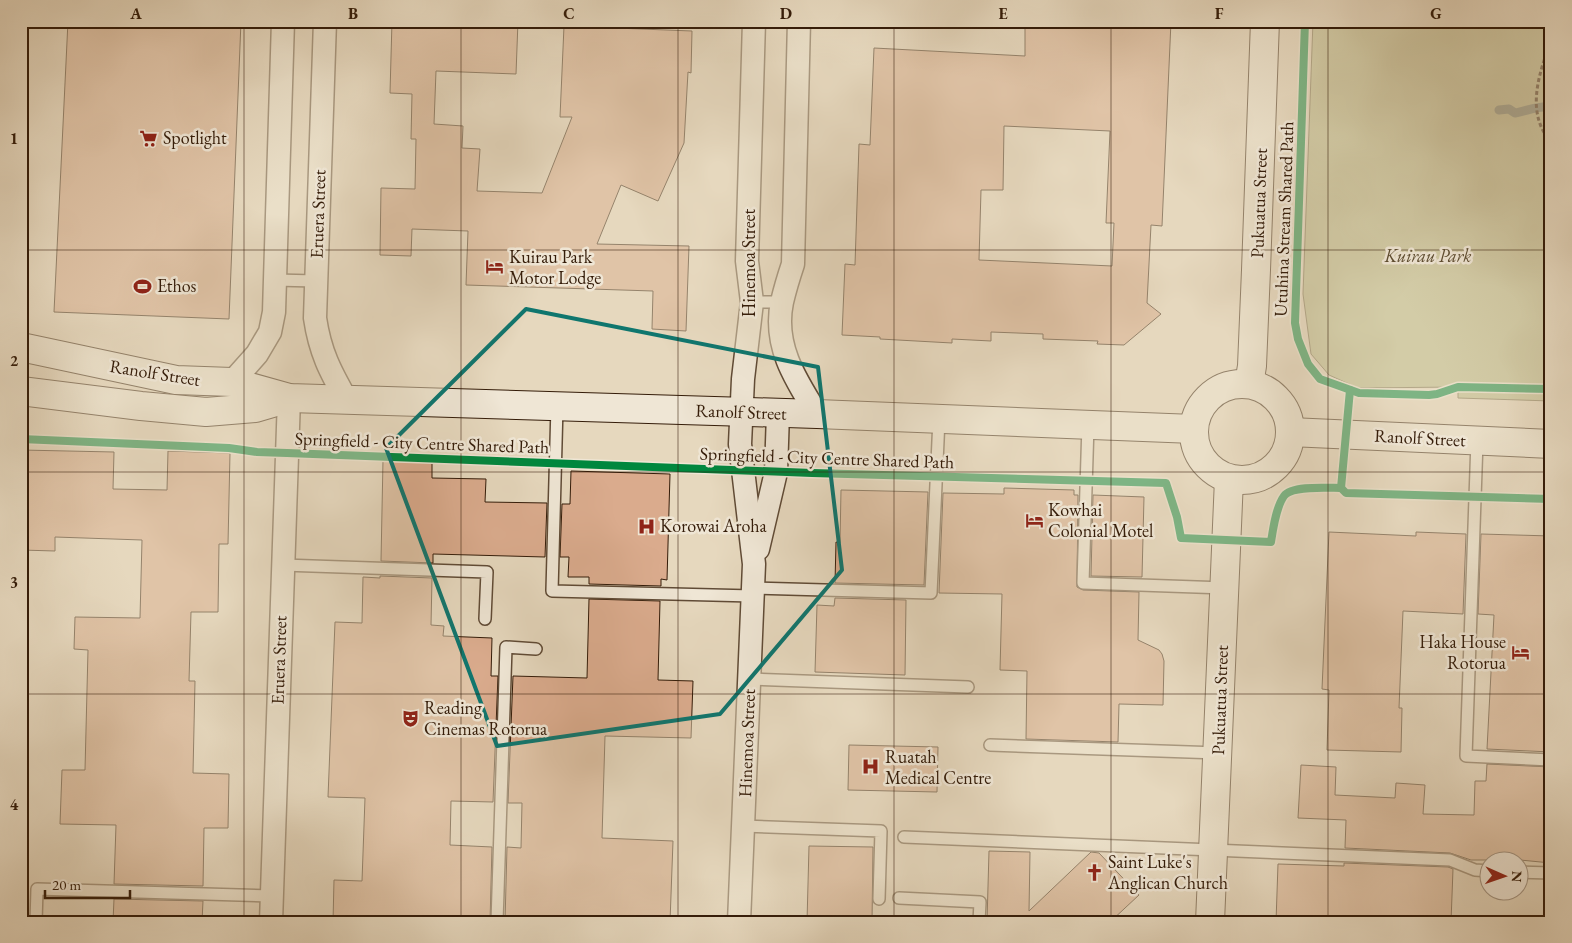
<svg xmlns="http://www.w3.org/2000/svg" width="1572" height="943" font-family="'EB Garamond',serif">
<style>
.green{fill:#bcbc8c;stroke:#786c4a}
.lines{fill:none;stroke-linecap:round;stroke-linejoin:round}
.stream{stroke:#6f7b6e;stroke-width:9}
.building{fill:#daab8d;stroke:#341c09;fill-rule:evenodd}
.lane-casing{stroke:#604b36;stroke-width:14}
.street-casing{stroke:#604b36;stroke-width:25}
.secondary-casing{stroke:#341c09;stroke-width:30}
.path{stroke:#341c09;stroke-width:3;stroke-dasharray:4 2.5;stroke-linecap:butt}
.lane{stroke:#efe6d5;stroke-width:11}
.street{stroke:#efe6d5;stroke-width:22}
.secondary{stroke:#efe6d5;stroke-width:28}
.cycleway-casing{stroke:#efe6d5;stroke-width:11}
.cycleway{stroke:#00873e;stroke-width:8}
.marked{fill:none;stroke:#0f766e;stroke-width:4;stroke-linejoin:round}
.grid{fill:none;stroke:#341c09;stroke-width:1;stroke-opacity:0.55}
.labels{text-anchor:middle;stroke-width:5;stroke-linejoin:round;paint-order:stroke}
.poi-label{font-size:18px;fill:#341c09;stroke:#efe6d5;text-anchor:start}
.street-label{font-size:18px;fill:#341c09;stroke:#efe6d5}
.park-label{font-size:18px;font-style:italic;fill:#5d4c30;stroke:#efe6d5}
.neatline{fill:none;stroke:#341c09;stroke-width:2}
.grid-label{font-size:16px;text-anchor:middle;font-weight:bold;fill:#341c09}
</style>
<rect width="100%" height="100%" fill="#e6d8be"/>
<filter id="stains"><feTurbulence type="fractalNoise" baseFrequency=".004" numOctaves="4"/><feColorMatrix values="0 0 0 0 .2 0 0 0 0 .09 0 0 0 0 .02 0 0 0 .5 -.17"/></filter>
<radialGradient id="worn" r=".72"><stop offset=".6" stop-color="#630" stop-opacity="0"/><stop offset="1" stop-color="#630" stop-opacity=".3"/></radialGradient>
<!-- green -->
<polygon class="green" points="1313,21 1551,21 1551,401 1458,398 1458,387 1358,388 1329,375 1311,354 1303,294"/>
<g class="lines">
<!-- stream -->
<path class="stream" d="M1499,110L1509,109L1515,113C1527,111 1539,105 1551,107"/>
</g>
<!-- building -->
<g class="building">
<polygon points="68,21 241,21 229,319 54,312"/>
<polygon points="392,21 518,21 516,74 436,71 434,124 463,126 462,148 480,149 477,191 542,193 572,117 560,117 564,26 692,31 691,73 688,72 684,143 658,201 621,185 597,244 689,246 686,331 652,329 653,291 466,285 468,231 412,229 411,256 380,255 381,188 415,189 416,139 411,139 412,94 390,93"/>
<path d="M1025,21H1171L1162,226L1151,225L1147,303L1161,314L1124,345L1097,344L1098,341L1043,339V334L991,332V341L952,339V343L880,339V337L842,335L845,264L855,265L859,144L870,145L874,48L1025,56ZM1004,126L1110,131L1106,223H1114L1112,266L979,260L981,190H1003Z"/>
<polygon points="21,450 114,452 113,489 167,490 168,451 230,453 228,544 219,544 218,612 191,612 189,681 195,681 193,773 229,774 228,828 204,828 203,886 114,884 116,825 60,824 62,770 85,770 88,650 74,649 75,617 140,618 142,540 55,537 55,551 21,550"/>
<polygon points="383,460 432,461 432,478 486,479 485,502 547,503 545,557 433,554 433,563 381,561"/>
<polygon points="571,471 670,474 667,580 661,579 661,586 589,584 589,577 568,577 569,557 560,557 562,504 570,504"/>
<polygon points="1004,488 1074,490 1074,495 1078,495 1077,587 1083,590 1139,592 1138,640 1159,650 1162,654 1164,661 1163,705 1119,704 1118,742 1026,739 1027,671 1000,670 1002,594 939,593 943,493 1004,494"/>
<polygon points="841,490 928,492 924,585 835,583 836,542 840,543"/>
<polygon points="1093,495 1144,497 1142,577 1091,576"/>
<polygon points="1329,532 1416,536 1416,532 1466,534 1463,614 1403,611 1399,708 1402,708 1401,752 1327,750 1329,690 1322,689"/>
<polygon points="1481,534 1551,536 1551,588 1545,707 1551,707 1551,752 1487,749 1494,615 1478,614"/>
<polygon points="380,576 432,578 431,625 444,626 443,636 492,638 491,676 498,676 493,802 451,801 450,845 492,847 490,922 333,922 334,880 362,881 365,798 328,797 335,622 362,623 363,577 380,578"/>
<polygon points="835,598 906,600 905,675 815,672 817,605 834,606"/>
<polygon points="589,599 660,601 658,680 693,681 691,738 605,736 602,838 673,841 670,922 505,922 507,847 521,848 522,803 508,803 513,676 587,678"/>
<polygon points="849,745 938,747 937,792 848,790"/>
<polygon points="1487,764 1551,767 1551,863 1520,860 1471,860 1450,853 1345,848 1346,820 1298,818 1301,765 1336,767 1335,795 1395,798 1396,783 1425,785 1423,814 1474,815 1475,781 1486,781"/>
<polygon points="809,846 873,847 872,922 807,922"/>
<polygon points="989,851 1030,852 1029,911 1091,852 1099,853 1139,895 1110,922 987,922"/>
<polygon points="1344,863 1448,867 1453,869 1451,922 1276,922 1278,864 1344,866"/>
<polygon points="114,899 203,901 202,922 113,922"/>
</g>
<g class="lines">
<defs>
<g id="lane">
<polyline points="275,280 316,281"/>
<polyline points="752,302 782,302"/>
<polyline points="557,406 552,591 753,596"/>
<polyline points="1088,425 1083,583 1225,588"/>
<polyline points="1477,441 1466,756 1551,760"/>
<polyline points="283,565 487,572 485,619"/>
<polyline points="754,588 931,593 939,419"/>
<polyline points="749,679 968,687"/>
<polyline points="990,745 1218,753"/>
<polyline points="743,826 881,831 879,899"/>
<polyline points="904,837 1450,860 1475,870 1490,871"/>
<polyline points="1520,872 1551,873"/>
<polyline points="899,898 980,902 979,922"/>
<polyline points="36,922 37,889 272,896"/>
<polyline points="497,922 506,647 536,649"/>
</g>
<g id="street">
<path d="M325,21L315,318C320,352 330,371 347,401"/>
<path d="M799,21L793,264C789,276 785,289 782,302C773,345 795,379 817,414"/>
<polyline points="232,382 257,354 270,332 274,312 283,21"/>
<polyline points="758,549 776,472 778,413"/>
<polyline points="271,922 289,398"/>
<polyline points="739,922 754,564 740,444 743,379 752,302 747,261 754,21"/>
</g>
<g id="secondary">
<polyline points="21,347 176,380 232,382 289,398 817,414 1194,429"/>
<circle cx="1242" cy="432" r="48"/>
<polyline points="1249,384 1252,366 1256,270 1265,21"/>
<polyline points="21,391 141,406 206,412 255,408 289,398"/>
<polyline points="1290,432 1551,444"/>
<polyline points="1210,922 1229,479"/>
</g>
</defs>
<!-- lane casing -->
<use href="#lane" class="lane-casing"/>
<!-- street casing -->
<use href="#street" class="street-casing"/>
<!-- secondary casing -->
<use href="#secondary" class="secondary-casing"/>
<!-- path -->
<path class="path" d="M1551,41C1539,73 1525,113 1551,142"/>
<!-- lane -->
<use href="#lane" class="lane"/>
<!-- street -->
<use href="#street" class="street"/>
<!-- secondary -->
<use href="#secondary" class="secondary"/>
<defs>
<g id="cycleway">
<polyline points="1305,21 1295,323 1298,339 1308,364 1320,379 1359,393 1429,395 1437,394 1458,387 1551,389"/>
<path d="M21,439L229,448L257,452L287,453L812,473L1166,483L1177,517L1181,538L1271,542C1273,529 1276,507 1284,496C1292,485 1328,488 1341,488L1346,493L1551,499"/>
<polyline points="1341,488 1350,390"/>
</g>
</defs>
<!-- cycleway casing -->
<use href="#cycleway" class="cycleway-casing"/>
<!-- cycleway -->
<use href="#cycleway" class="cycleway"/>
</g>
<!-- marked area -->
<path d="M0 0H1572V943H0ZM526,309L818,367L842,570L720,714L497,746L386,448Z" fill="#e6d8be" fill-opacity=".55" fill-rule="evenodd"/>
<path class="marked" d="M526,309L818,367L842,570L720,714L497,746L386,448Z"/>
<!-- grid -->
<path class="grid" d="M244,21V922M461,21V922M678,21V922M894,21V922M1111,21V922M1328,21V922M21,250H1551M21,472H1551M21,694H1551"/>
<!-- icons -->
<defs>
<symbol id="supermarket-bare" viewBox="-9 -9 18 18"><path d="M-6-5.5h2.5l.6 2H6L4.5 2H-2.5L-4.4-4H-6ZM-1.5 3.2a1.3 1.3 0 1 0 .1 0ZM3 3.2a1.3 1.3 0 1 0 .1 0Z" fill="#8f2418" stroke="#efe6d5" stroke-width="2.5" paint-order="stroke"/></symbol>
<symbol id="hotel-bare" viewBox="-9 -9 18 18"><path d="M-6-4.5h1.5V1H6V5H4.5V3h-9V5H-6ZM-4 0a1.8 1.8 0 1 1 3.6 0ZM.5 0V-2.5h3Q6-2.5 6 0Z" fill="#8f2418" stroke="#efe6d5" stroke-width="2.5" paint-order="stroke"/></symbol>
<symbol id="stadium-bare" viewBox="-9 -9 18 18"><path d="M0-5a6.5 5 0 1 0 0 10a6.5 5 0 1 0 0-10ZM-3.5-1.8h7v3.6h-7Z" fill="#8f2418" stroke="#efe6d5" stroke-width="2.5" paint-order="stroke"/></symbol>
<symbol id="hospital-bare" viewBox="-9 -9 18 18"><path d="M-5-5h3v3.5h4V-5h3V5h-3V1.5h-4V5h-3Z" fill="#8f2418" stroke="#efe6d5" stroke-width="2.5" paint-order="stroke"/></symbol>
<symbol id="theatre-bare" viewBox="-9 -9 18 18"><path d="M-5-5.5Q0-4 5-5.5V0Q5 5 0 6Q-5 5-5 0ZM-3.3-2.5H-1v1.5H-3.3ZM1-2.5H3.3v1.5H1ZM-2.8 1Q0 5.5 2.8 1Z" fill="#8f2418" stroke="#efe6d5" stroke-width="2.5" paint-order="stroke"/></symbol>
<symbol id="church-bare" viewBox="-9 -9 18 18"><path d="M-1.2-6h2.4v3.5h3.3v2.4h-3.3V6h-2.4V-.1h-3.3v-2.4h3.3Z" fill="#8f2418" stroke="#efe6d5" stroke-width="2.5" paint-order="stroke"/></symbol>
</defs>
<g fill-rule="evenodd">
<use href="#supermarket-bare" x="136" y="126" width="25" height="25"/>
<use href="#hotel-bare" x="482" y="254" width="25" height="25"/>
<use href="#stadium-bare" x="130" y="274" width="25" height="25"/>
<use href="#hotel-bare" x="1022" y="508" width="25" height="25"/>
<use href="#hospital-bare" x="634" y="514" width="25" height="25"/>
<use href="#hotel-bare" x="1508" y="640" width="25" height="25"/>
<use href="#theatre-bare" x="398" y="706" width="25" height="25"/>
<use href="#hospital-bare" x="858" y="754" width="25" height="25"/>
<use href="#church-bare" x="1082" y="860" width="25" height="25"/>
</g>
<g class="labels">
<!-- poi labels -->
<g class="poi-label">
<text x="163" y="144">Spotlight</text>
<text x="509" y="263">Kuirau Park<tspan x="509" dy="21">Motor Lodge</tspan></text>
<text x="157" y="292">Ethos</text>
<text x="1048" y="516">Kowhai<tspan x="1048" dy="21">Colonial Motel</tspan></text>
<text x="660" y="532">Korowai Aroha</text>
<text x="1506" y="648" text-anchor="end">Haka House<tspan x="1506" dy="21">Rotorua</tspan></text>
<text x="424" y="714">Reading<tspan x="424" dy="21">Cinemas Rotorua</tspan></text>
<text x="885" y="763">Ruatah<tspan x="885" dy="21">Medical Centre</tspan></text>
<text x="1108" y="868">Saint Luke's<tspan x="1108" dy="21">Anglican Church</tspan></text>
</g>
<!-- street labels -->
<g class="street-label">
<text transform="translate(1259 203) rotate(-88)" y="6">Pukuatua Street</text>
<text transform="translate(318 214) rotate(-88)" y="6">Eruera Street</text>
<text transform="translate(1284 219) rotate(-88)" y="6">Utuhina Stream Shared Path</text>
<text transform="translate(749 263) rotate(-90)" y="6">Hinemoa Street</text>
<text transform="translate(155 373) rotate(9)" y="6">Ranolf Street</text>
<text transform="translate(741 412) rotate(2)" y="6">Ranolf Street</text>
<text transform="translate(1420 438) rotate(3)" y="6">Ranolf Street</text>
<text transform="translate(422 443) rotate(2)" y="6">Springfield - City Centre Shared Path</text>
<text transform="translate(827 458) rotate(2)" y="6">Springfield - City Centre Shared Path</text>
<text transform="translate(279 660) rotate(-88)" y="6">Eruera Street</text>
<text transform="translate(1220 700) rotate(-88)" y="6">Pukuatua Street</text>
<text transform="translate(747 743) rotate(-88)" y="6">Hinemoa Street</text>
</g>
<!-- park labels -->
<g class="park-label">
<text x="1428" y="262">Kuirau Park</text>
</g>
</g>
<!-- margin -->
<rect width="1572" height="943" fill="none" stroke="#e6d8be" stroke-width="55"/>
<!-- north arrow -->
<g transform="translate(1504 876) rotate(92)"><circle r="24" fill="#efe6d5" stroke="#a49583"/>
<path d="M0-4L9 19L0 12L-9 19Z" fill="#8f2418"/>
<text y="-8" font-size="14" font-weight="bold" text-anchor="middle" fill="#341c09">N</text>
</g>
<!-- scale -->
<path d="M45 890v8h85v-8" fill="none" stroke="#341c09" stroke-width="2.5"/>
<text x="52" y="890" font-size="15" fill="#341c09" stroke="#efe6d5" stroke-width="4" paint-order="stroke">20 m</text>
<rect x="28" y="28" width="1516" height="888" class="neatline"/>
<g class="grid-label">
<text x="136" y="19">A</text>
<text x="353" y="19">B</text>
<text x="569" y="19">C</text>
<text x="786" y="19">D</text>
<text x="1003" y="19">E</text>
<text x="1219" y="19">F</text>
<text x="1436" y="19">G</text>
<text x="14" y="144">1</text>
<text x="14" y="366">2</text>
<text x="14" y="588">3</text>
<text x="14" y="810">4</text>
</g>
<rect width="100%" height="100%" filter="url(#stains)"/>
<rect width="100%" height="100%" fill="url(#worn)"/>
</svg>
